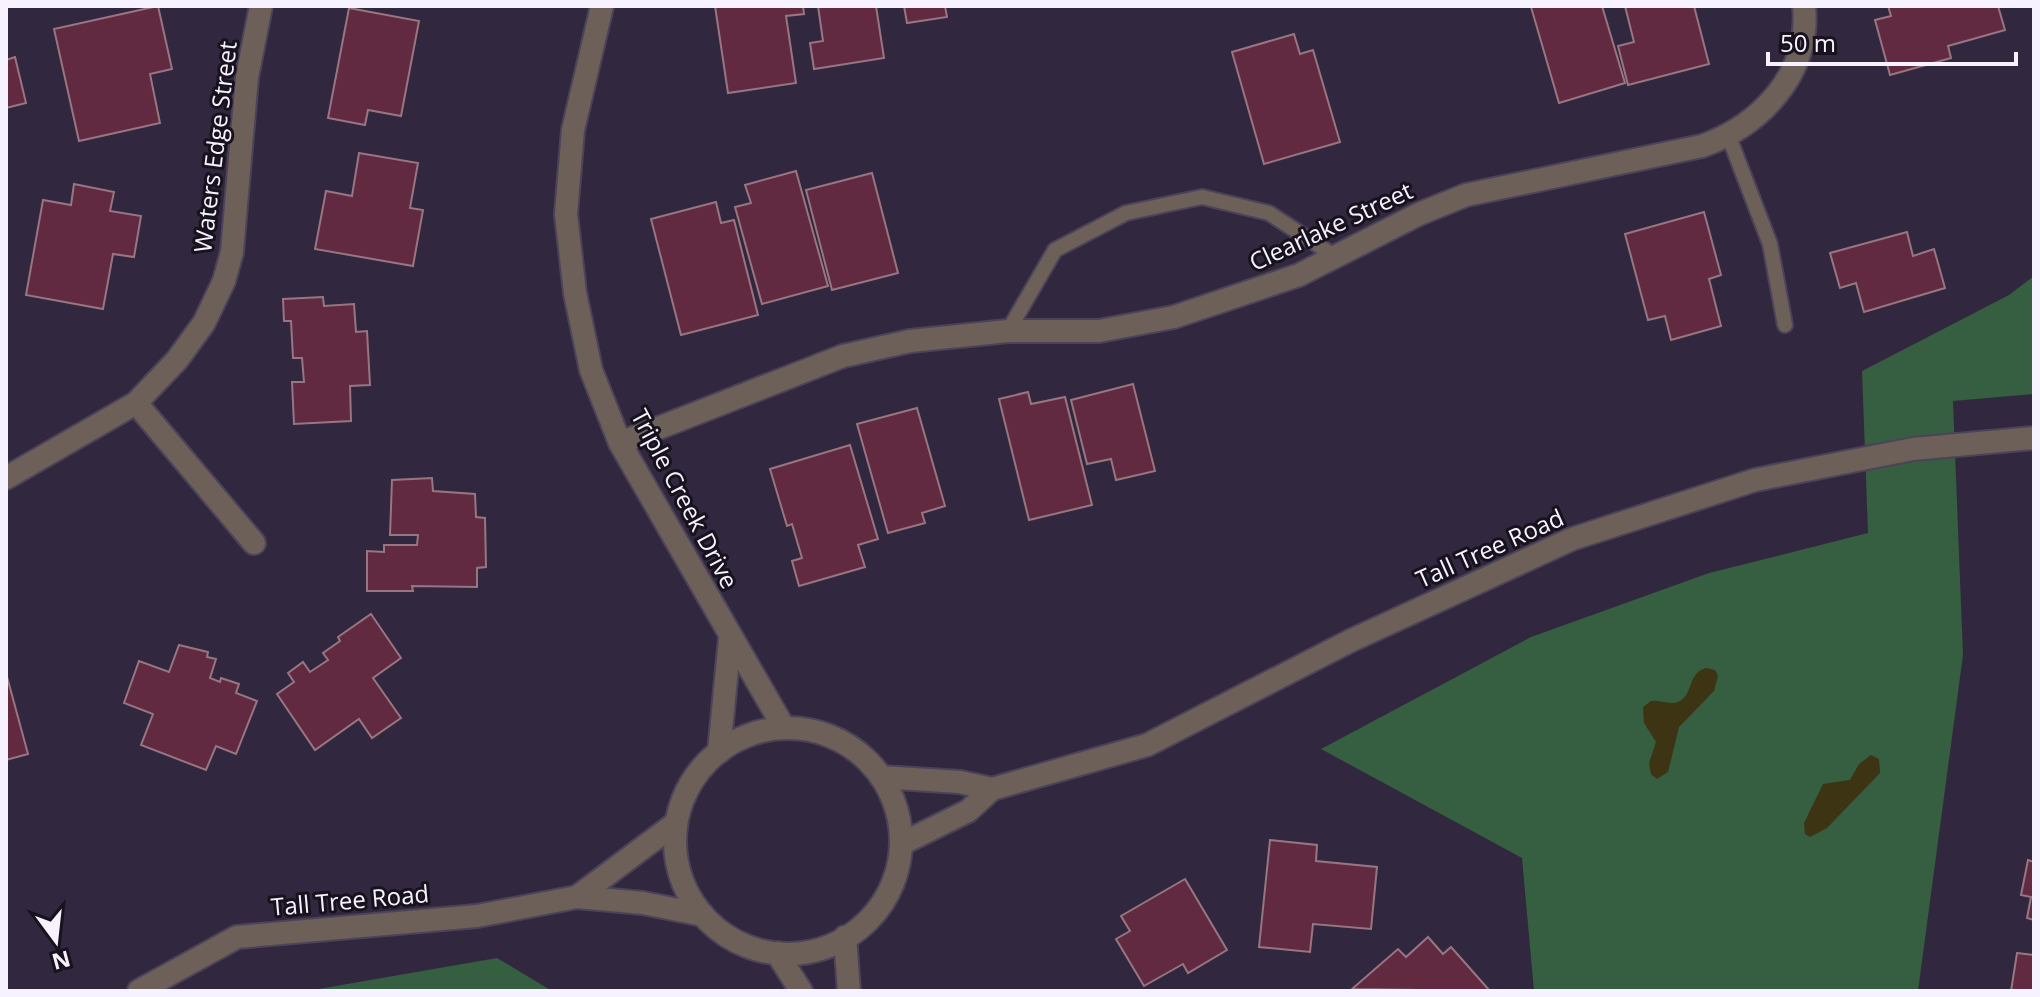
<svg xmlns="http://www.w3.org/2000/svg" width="2040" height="997" font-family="'Open Sans',sans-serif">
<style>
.green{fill:#365e40}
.sand{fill:#3c3413}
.building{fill:#612a40;stroke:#977681;stroke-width:2}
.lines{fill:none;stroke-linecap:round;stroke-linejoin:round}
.service-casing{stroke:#4d4359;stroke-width:18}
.minor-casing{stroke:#4d4359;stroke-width:26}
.tertiary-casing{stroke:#4d4359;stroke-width:26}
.service{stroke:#6c6058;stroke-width:14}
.minor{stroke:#6c6058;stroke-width:22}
.tertiary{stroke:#6c6058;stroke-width:22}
.labels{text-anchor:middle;stroke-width:6;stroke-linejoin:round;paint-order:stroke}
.street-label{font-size:24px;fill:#f7f2ff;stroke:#17121d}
</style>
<rect width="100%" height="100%" fill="#31273e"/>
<!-- green -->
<g class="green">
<polygon points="2034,276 2034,394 1953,401 1963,655 1918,991 1534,991 1522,858 1321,749 1531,637 1709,573 1868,533 1862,371 2009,295"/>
<polygon points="497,958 552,991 307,991"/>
</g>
<!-- sand -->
<g class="sand">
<path d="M1706,668L1715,670L1718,676L1714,691L1679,727L1668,772L1657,779L1651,774L1649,763L1656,742L1644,723L1643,707L1651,701C1659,700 1670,705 1678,702C1694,695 1687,673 1706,668Z"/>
<polygon points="1871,755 1879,759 1880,773 1827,828 1810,837 1805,834 1804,823 1823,784 1850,780 1859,764"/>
</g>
<!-- building -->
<g class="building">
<polygon points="158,6 172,69 150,74 160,123 79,141 54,29"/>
<polygon points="715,6 803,6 804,14 786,16 796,83 728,93"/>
<polygon points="818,6 876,6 884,58 814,69 810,43 823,41"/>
<polygon points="904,6 945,6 947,17 907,23"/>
<polygon points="1602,6 1625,83 1559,103 1531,7"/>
<polygon points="1625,6 1694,6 1709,64 1628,85 1618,46 1634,42"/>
<polygon points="1888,6 1998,6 2005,30 1948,46 1951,58 1890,75 1875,20 1891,16"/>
<polygon points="349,8 419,21 401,116 368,110 365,125 328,118"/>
<polygon points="1294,34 1300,54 1313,50 1340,142 1264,164 1232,52"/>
<polygon points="15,57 26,103 6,108 6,60"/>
<polygon points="359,153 418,163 410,208 423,210 413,266 315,249 326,191 352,196"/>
<polygon points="796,171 828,286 762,304 735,207 751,203 745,185"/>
<polygon points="872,173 898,273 832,290 806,190"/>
<polygon points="74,184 114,192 110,211 141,216 134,257 113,254 103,309 26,295 43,200 71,205"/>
<polygon points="716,202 721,223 734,220 758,315 681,335 651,219"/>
<polygon points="1704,212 1721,275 1709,279 1721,326 1671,340 1665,316 1648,320 1625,234"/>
<polygon points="1907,232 1913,256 1934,249 1945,288 1864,312 1856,283 1840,288 1830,253"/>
<polygon points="323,297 324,306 354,304 356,332 367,331 370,385 350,386 351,421 294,424 292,382 304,382 302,358 293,358 291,321 284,321 283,299"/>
<polygon points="1133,384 1155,471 1116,480 1111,459 1087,464 1071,400"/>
<polygon points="1028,392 1031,404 1065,397 1092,505 1029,520 999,399"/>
<polygon points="917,408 945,506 922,513 925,523 888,533 857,424"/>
<polygon points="850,445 878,539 858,545 865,567 799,586 792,561 802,558 792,524 787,526 770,469"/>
<polygon points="432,478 433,491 475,494 476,517 485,518 486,567 477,568 477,587 412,586 413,591 367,591 367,551 384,552 384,545 417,545 418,535 390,535 392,480"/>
<polygon points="371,614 401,658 373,678 401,718 372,738 359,719 315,750 277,694 294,682 288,673 303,662 310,672 328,660 323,653 340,641 338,637"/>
<polygon points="179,645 208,652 207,657 216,659 210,678 220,682 221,678 239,684 236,693 257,701 236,754 216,746 206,770 141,745 153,714 124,703 139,661 169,672"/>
<polygon points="6,673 28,754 6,760"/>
<polygon points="1270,840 1317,845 1316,861 1377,867 1371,929 1313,924 1310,952 1259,947"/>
<polygon points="2028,860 2034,862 2034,920 2027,918 2031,897 2021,895"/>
<polygon points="1185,879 1227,950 1188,973 1183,964 1144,986 1116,939 1130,931 1121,916"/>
<polygon points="1428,937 1443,954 1451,947 1490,991 1352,989 1398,949 1406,957"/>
<polygon points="2017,953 2034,955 2034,991 2011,991"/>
</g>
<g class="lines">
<defs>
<g id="service">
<polyline points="1729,137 1770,244 1785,325"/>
<polyline points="1008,331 1055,250 1126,213 1202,197 1269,213 1336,257"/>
</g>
<g id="minor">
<polyline points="136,403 254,543"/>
<path d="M620,443L843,356L910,341L1008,331H1099L1174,317L1299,275L1419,214L1466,195L1702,146C1761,125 1811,73 1804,6"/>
<polyline points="6,478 136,403 177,360 204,323 224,281 232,252 247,77 261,6"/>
</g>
<g id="tertiary">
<polyline points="602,6 573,130 566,214 575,293 591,370 620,443 784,728"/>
<circle cx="788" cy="841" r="113"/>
<polyline points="719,752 730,638"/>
<polyline points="881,777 960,782 992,789"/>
<polyline points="901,844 968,811 992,789 1147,745 1350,641 1572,539 1755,480 1913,449 2034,438"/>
<polyline points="577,897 676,823"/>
<polyline points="845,937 849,991"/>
<polyline points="777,953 801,991"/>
<polyline points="139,991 237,937 477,916 577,897 643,903 703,915"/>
</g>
</defs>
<!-- service casing -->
<use href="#service" class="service-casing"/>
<!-- minor casing -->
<use href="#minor" class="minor-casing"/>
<!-- tertiary casing -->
<use href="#tertiary" class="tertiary-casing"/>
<!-- service -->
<use href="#service" class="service"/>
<!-- minor -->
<use href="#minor" class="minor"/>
<!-- tertiary -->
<use href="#tertiary" class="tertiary"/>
</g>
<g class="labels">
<!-- street labels -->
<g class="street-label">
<text transform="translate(216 147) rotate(-83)" y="8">Waters Edge Street</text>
<text transform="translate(1331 227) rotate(-25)" y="8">Clearlake Street</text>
<text transform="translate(684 499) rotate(62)" y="8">Triple Creek Drive</text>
<text transform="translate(1490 549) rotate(-24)" y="8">Tall Tree Road</text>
<text transform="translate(350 901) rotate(-5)" y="8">Tall Tree Road</text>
</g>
</g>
<!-- border -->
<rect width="2040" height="997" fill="none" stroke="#f7f2ff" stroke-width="16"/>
<!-- north arrow -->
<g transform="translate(56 941) rotate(165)" stroke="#17121d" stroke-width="6" paint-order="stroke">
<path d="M0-6L14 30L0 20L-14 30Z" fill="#f7f2ff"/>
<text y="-12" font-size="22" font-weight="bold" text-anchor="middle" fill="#f7f2ff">N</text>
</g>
<!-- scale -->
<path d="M1768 52v12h248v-12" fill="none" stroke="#f7f2ff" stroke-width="4"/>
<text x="1780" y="52" font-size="24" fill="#f7f2ff" stroke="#17121d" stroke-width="6" paint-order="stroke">50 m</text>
</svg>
